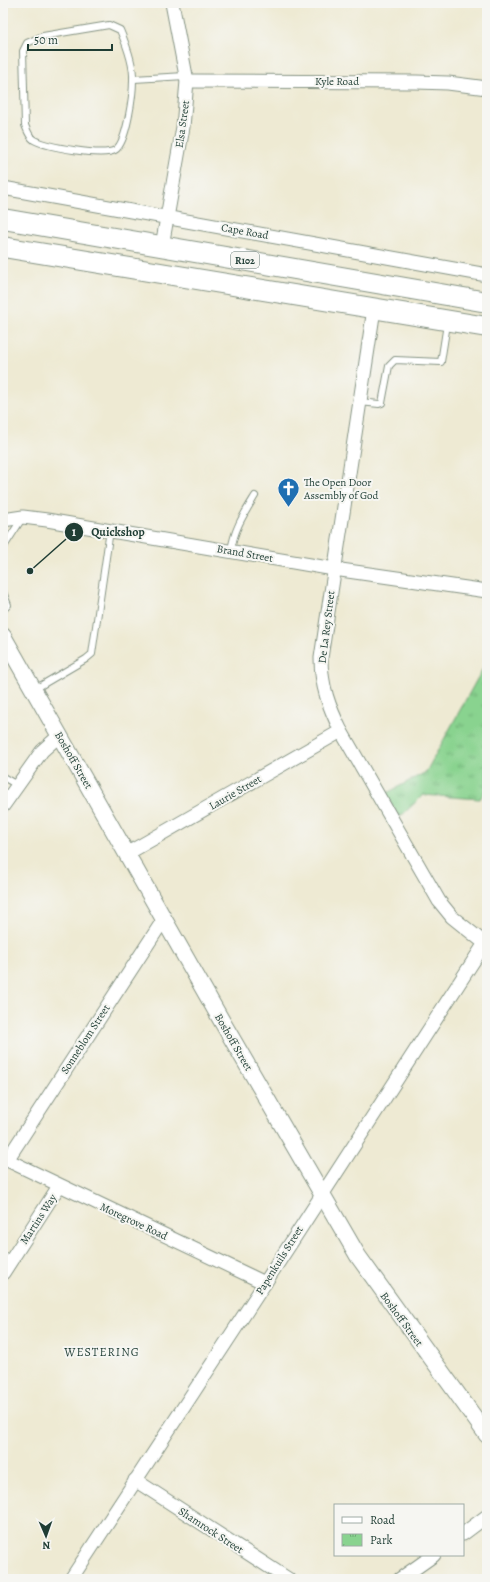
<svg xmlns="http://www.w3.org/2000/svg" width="490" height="1582" font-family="Alegreya,serif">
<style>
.park{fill:url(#park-tufts);stroke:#548862}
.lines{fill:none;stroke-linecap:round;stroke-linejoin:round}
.service-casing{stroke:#869484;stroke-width:8}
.minor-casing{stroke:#869484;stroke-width:15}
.tertiary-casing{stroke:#869484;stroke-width:18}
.primary-casing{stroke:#869484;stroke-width:22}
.service{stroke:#fff;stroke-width:6}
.minor{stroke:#fff;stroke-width:13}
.tertiary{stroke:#fff;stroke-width:16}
.primary{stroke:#fff;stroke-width:20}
.labels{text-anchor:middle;stroke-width:4;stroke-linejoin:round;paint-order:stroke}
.shield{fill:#f6f6f2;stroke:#60746d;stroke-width:1}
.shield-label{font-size:10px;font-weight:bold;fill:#1f3d34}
.street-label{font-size:11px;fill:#1f3d34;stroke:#f6f6f2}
.poi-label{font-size:11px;fill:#1f3d34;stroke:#f6f6f2;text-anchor:start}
.neighbourhood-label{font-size:12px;letter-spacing:1px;fill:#1f3d34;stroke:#f6f6f2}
.leader{fill:none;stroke:#1f3d34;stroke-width:1.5}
.callout-dot{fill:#1f3d34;stroke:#f6f6f2;stroke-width:1.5}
.mark-label{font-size:12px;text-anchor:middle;font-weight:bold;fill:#fff}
.callout-label{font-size:12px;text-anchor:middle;font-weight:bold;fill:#1f3d34;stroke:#f6f6f2;stroke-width:4;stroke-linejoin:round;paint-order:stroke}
</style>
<defs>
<pattern id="park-tufts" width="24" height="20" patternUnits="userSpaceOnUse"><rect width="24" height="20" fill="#89d38f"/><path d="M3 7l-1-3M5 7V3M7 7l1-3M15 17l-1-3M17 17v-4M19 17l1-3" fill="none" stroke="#6fac76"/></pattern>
</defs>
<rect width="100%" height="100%" fill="#f6f6f2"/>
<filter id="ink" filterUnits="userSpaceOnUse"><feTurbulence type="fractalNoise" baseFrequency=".025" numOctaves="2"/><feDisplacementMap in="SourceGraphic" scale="8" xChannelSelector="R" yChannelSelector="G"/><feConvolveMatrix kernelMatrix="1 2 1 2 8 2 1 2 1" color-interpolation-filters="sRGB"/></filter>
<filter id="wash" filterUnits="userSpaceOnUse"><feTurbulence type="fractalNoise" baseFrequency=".012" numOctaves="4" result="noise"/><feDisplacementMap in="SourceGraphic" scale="16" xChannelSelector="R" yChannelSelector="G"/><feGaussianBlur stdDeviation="0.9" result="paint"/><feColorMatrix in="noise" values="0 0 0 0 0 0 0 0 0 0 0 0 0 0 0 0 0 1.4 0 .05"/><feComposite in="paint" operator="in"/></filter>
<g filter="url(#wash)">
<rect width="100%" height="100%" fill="#eeead3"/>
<!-- park -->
<polygon class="park" points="487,661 487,788 480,799 423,795 399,818 385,794 426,772"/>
</g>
<g filter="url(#ink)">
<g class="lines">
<defs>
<g id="service">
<path d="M109,25L120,30C126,44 134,64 133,80C133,94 127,143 115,150C103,157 47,147 34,140C29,137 27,130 25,125L23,51L27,43L43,36Z"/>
<polyline points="134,79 185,76"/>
<polyline points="360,402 379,404 382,403 389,366 395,360 441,362 447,324"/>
<polyline points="3,548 23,517"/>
<path d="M231,551C234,529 244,514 255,496"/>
<polyline points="3,592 8,605 3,610"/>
<polyline points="35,689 86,659 92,654 110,530"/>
<polyline points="3,777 17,785"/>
</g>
<g id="minor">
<polyline points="187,81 416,82 448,83 487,88"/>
<polyline points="3,188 487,275"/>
<polyline points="162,246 183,127 187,81 172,3"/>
<path d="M374,309L321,658C321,686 329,707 341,731L439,901L452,917L487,945"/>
<polyline points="3,520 23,517 47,520 334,569 487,591"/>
<polyline points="3,806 42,751 60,735"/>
<polyline points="128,853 341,731"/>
<polyline points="3,1158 265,1283"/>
<polyline points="7,1160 164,919"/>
<polyline points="3,1273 59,1186"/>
<polyline points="135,1480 288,1579"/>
<polyline points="463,1534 487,1516"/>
<polyline points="71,1579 265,1283 487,940"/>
<polyline points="400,1579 434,1555"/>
</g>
<polyline id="tertiary" points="3,636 224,1025 358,1256 487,1435"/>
<g id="primary">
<polyline points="3,219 487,302"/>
<polyline points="3,247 487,327"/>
</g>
</defs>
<!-- service casing -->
<use href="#service" class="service-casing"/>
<!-- minor casing -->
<use href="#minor" class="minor-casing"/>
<!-- tertiary casing -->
<use href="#tertiary" class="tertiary-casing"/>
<!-- primary casing -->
<use href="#primary" class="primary-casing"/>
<!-- service -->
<use href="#service" class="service"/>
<!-- minor -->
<use href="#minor" class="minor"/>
<!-- tertiary -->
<use href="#tertiary" class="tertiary"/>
<!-- primary -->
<use href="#primary" class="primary"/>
</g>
</g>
<!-- icons -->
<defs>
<symbol id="church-pin" viewBox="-11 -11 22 30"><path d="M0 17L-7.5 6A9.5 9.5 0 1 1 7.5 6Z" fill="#1f6fb2" stroke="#f6f6f2"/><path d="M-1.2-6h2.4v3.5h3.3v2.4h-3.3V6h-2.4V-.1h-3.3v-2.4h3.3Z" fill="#fff"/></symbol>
</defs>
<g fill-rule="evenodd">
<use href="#church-pin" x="276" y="476" width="25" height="34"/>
</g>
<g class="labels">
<!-- shield labels -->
<rect class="shield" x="231" y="252" width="28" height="16" rx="3"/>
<g class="shield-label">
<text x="245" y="264">R102</text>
</g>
<!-- street labels -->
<g class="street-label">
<text x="337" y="85">Kyle Road</text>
<text transform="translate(182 124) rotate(-82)" y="4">Elsa Street</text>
<text transform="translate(245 231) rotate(10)" y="4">Cape Road</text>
<text transform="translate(245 553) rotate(10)" y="4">Brand Street</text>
<text transform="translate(326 627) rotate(-83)" y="4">De La Rey Street</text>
<text transform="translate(74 760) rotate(60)" y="4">Boshoff Street</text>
<text transform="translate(235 792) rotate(-30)" y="4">Laurie Street</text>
<text transform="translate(85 1039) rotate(-57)" y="4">Sonneblom Street</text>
<text transform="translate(234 1042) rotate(60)" y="4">Boshoff Street</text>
<text transform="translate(38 1219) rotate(-57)" y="4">Martins Way</text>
<text transform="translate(134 1221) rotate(25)" y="4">Moregrove Road</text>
<text transform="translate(279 1260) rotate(-58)" y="4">Papenkuils Street</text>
<text transform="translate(402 1319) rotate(54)" y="4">Boshoff Street</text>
<text transform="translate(211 1530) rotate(33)" y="4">Shamrock Street</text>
</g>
<!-- poi labels -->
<g class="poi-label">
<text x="304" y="486">The Open Door<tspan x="304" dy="13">Assembly of God</tspan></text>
</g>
<!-- neighbourhood labels -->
<g class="neighbourhood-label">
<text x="102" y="1356">WESTERING</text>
</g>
</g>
<!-- callouts -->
<path class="leader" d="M30 571L74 532"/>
<g class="callout-dot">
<circle cx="30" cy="571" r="4"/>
<circle cx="74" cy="532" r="10"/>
</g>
<g class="mark-label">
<text x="74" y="536">1</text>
</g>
<g class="callout-label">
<text x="118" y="536">Quickshop</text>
</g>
<!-- margin -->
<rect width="490" height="1582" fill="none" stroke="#f6f6f2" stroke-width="16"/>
<!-- legend -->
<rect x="334" y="1504" width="130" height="52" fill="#f6f6f2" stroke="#a0aca6"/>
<rect x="342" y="1517" width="20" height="6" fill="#ffffff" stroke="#a0aca6"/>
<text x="370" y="1524" font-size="12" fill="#1f3d34">Road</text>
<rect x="342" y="1534" width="20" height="12" fill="url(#park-tufts)" stroke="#a0aca6"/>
<text x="370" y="1544" font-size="12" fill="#1f3d34">Park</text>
<!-- north arrow -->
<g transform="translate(46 1536) rotate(178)" stroke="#f6f6f2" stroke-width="3" paint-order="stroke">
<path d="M0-3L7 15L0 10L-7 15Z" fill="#1f3d34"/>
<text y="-6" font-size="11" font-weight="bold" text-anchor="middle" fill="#1f3d34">N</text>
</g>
<!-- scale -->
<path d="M28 44v6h84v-6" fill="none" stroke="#1f3d34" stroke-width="2"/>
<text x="34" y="44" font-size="12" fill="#1f3d34" stroke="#f6f6f2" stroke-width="3" paint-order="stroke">50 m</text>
</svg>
